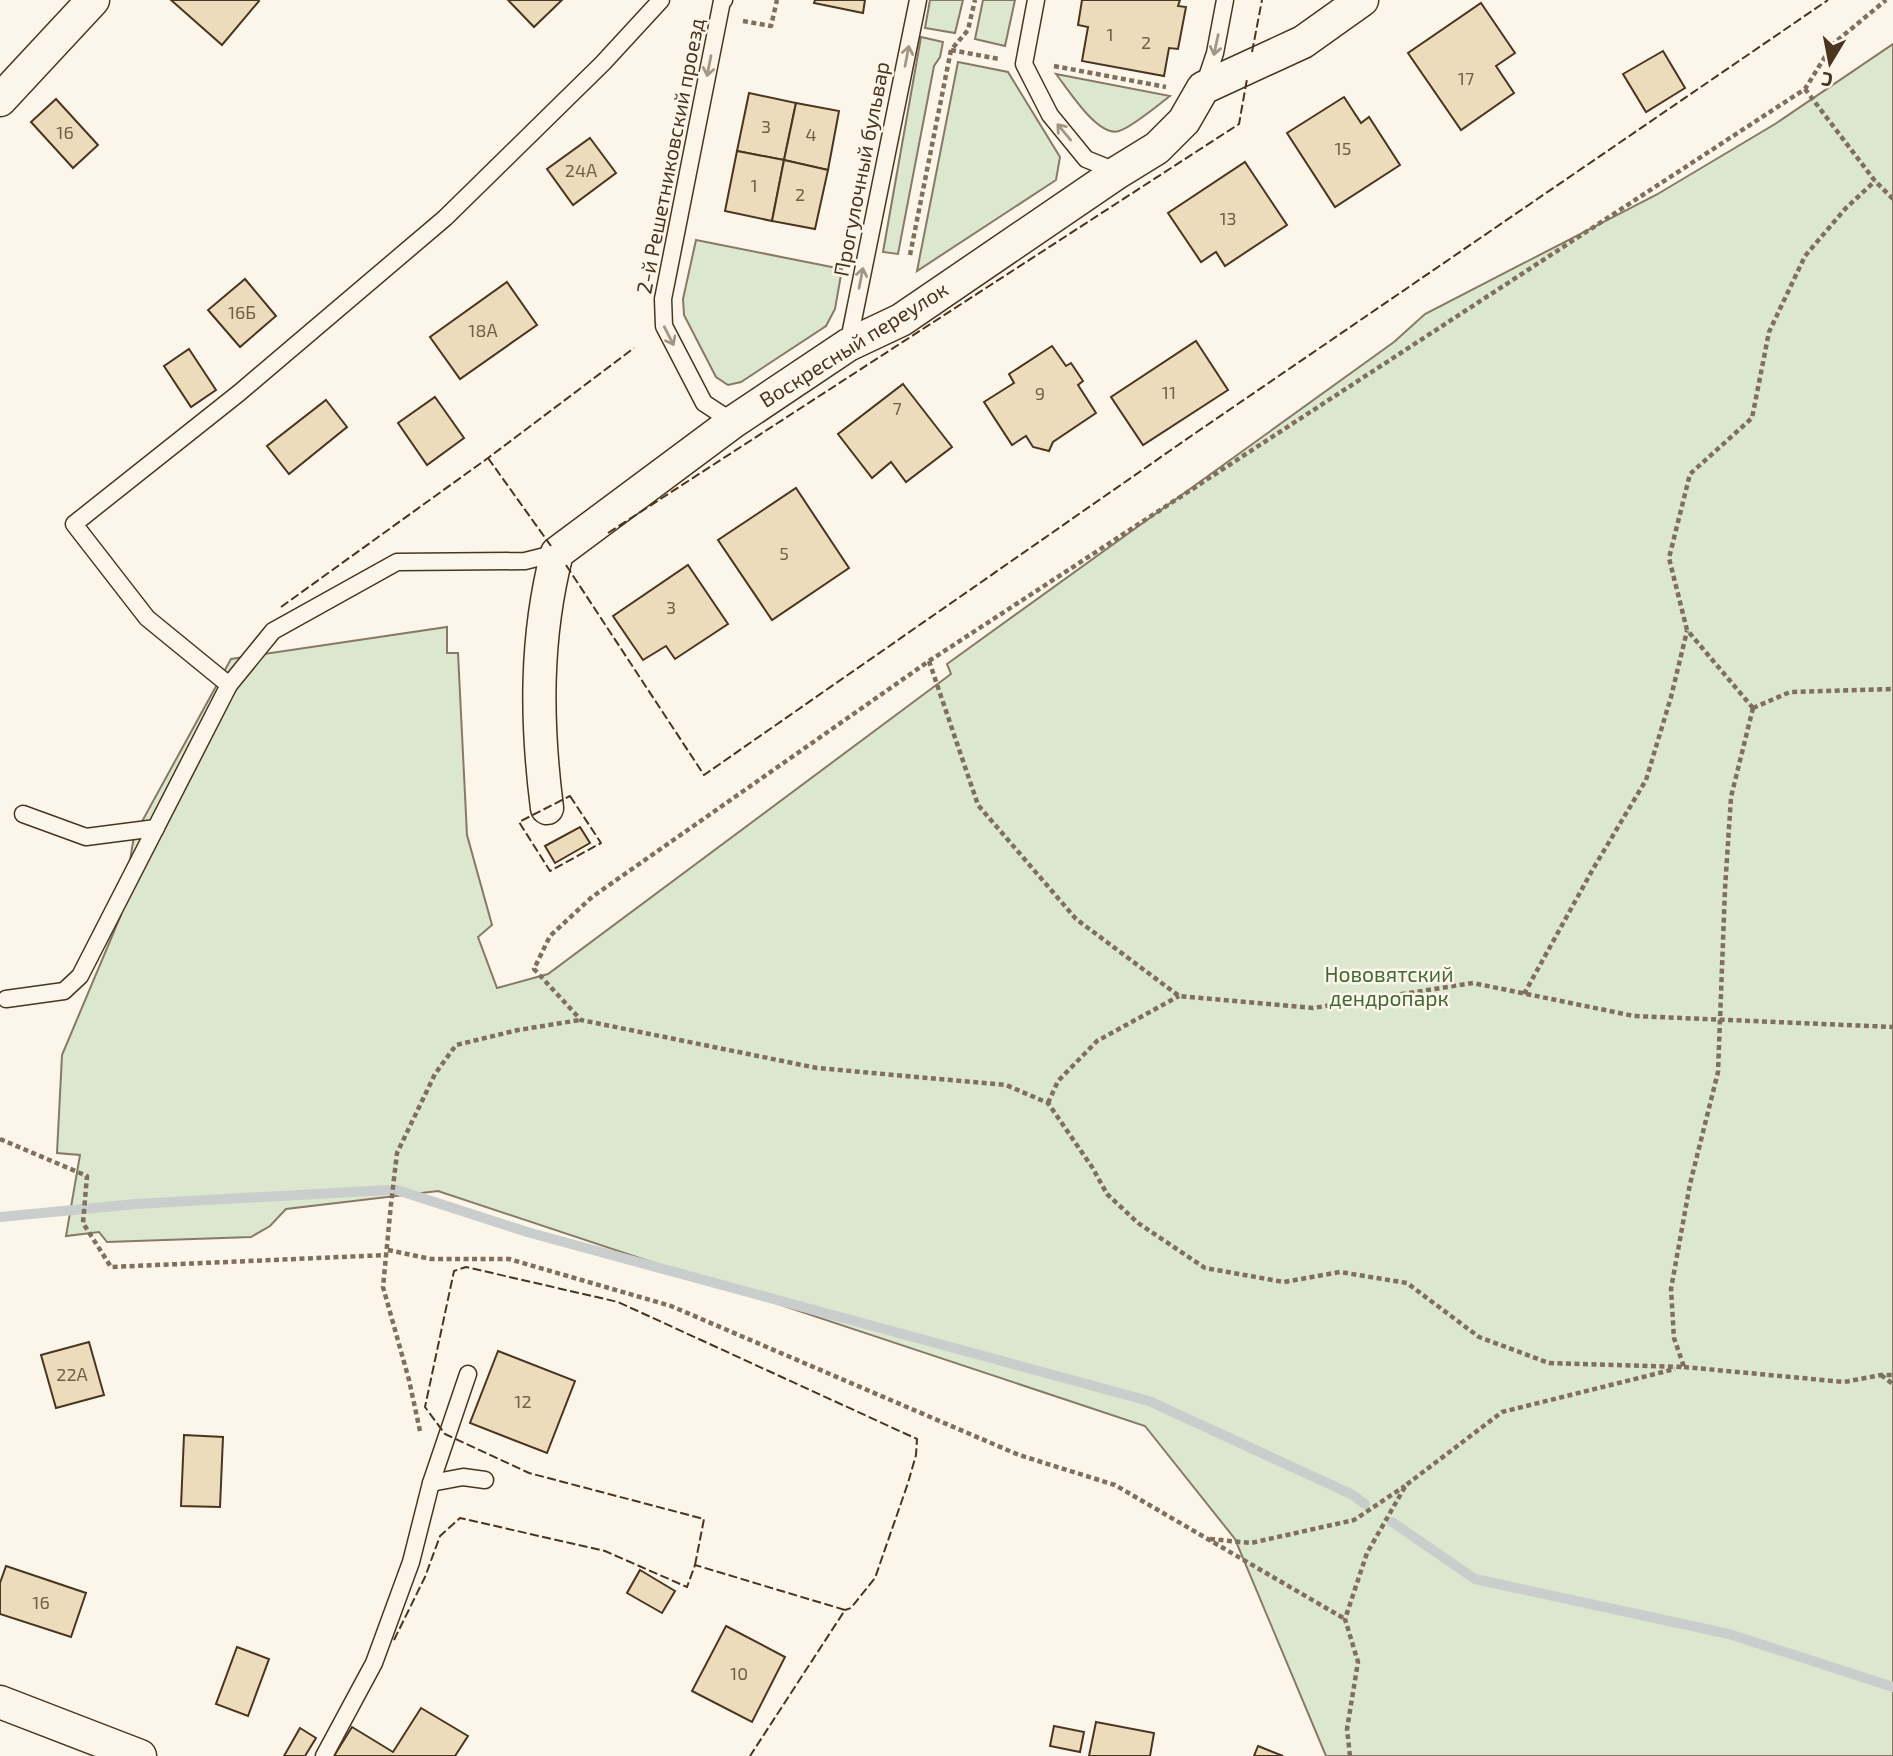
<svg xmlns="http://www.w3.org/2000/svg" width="1893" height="1756" font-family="'Exo 2',sans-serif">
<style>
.green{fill:#dce7d0;stroke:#887966;stroke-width:2}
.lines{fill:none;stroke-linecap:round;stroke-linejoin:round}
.stream{stroke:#c9cecd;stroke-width:10}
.building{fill:#ecdcbc;stroke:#4a3520;stroke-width:2}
.lane-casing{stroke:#4a3520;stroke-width:19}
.street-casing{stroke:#4a3520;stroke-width:35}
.path{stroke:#7f6f5c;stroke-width:4.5;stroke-dasharray:5 3.5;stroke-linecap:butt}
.lane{stroke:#fbf6e9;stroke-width:16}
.street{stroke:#fbf6e9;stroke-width:32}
.fence{stroke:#4a3520;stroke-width:2;stroke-dasharray:9 3.5;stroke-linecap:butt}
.oneway{stroke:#a29684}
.labels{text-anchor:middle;stroke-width:5;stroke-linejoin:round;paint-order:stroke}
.number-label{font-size:18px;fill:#725f47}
.street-label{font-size:21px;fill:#4a3520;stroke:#fbf6e9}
.park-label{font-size:21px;fill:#436837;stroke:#fbf6e9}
</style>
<rect width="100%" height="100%" fill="#fbf6e9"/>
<!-- green -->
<g class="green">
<polygon points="930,0 963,0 955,33 925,28"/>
<polygon points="983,0 1015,0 1005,46 975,39"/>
<polygon points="921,37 943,42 940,57 934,66 898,254 883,252"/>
<polygon points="1893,44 1893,1756 1326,1756 1235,1539 1145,1426 438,1191 286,1209 270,1226 251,1237 107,1242 99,1232 66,1236 80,1155 57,1153 62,1055 121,915 134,836 231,659 447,627 447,653 458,653 467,835 492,925 478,937 497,988 548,974 951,674 947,664 1394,342 1425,314 1656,195 1775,124"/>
<polygon points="958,62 1008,72 1060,157 1056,180 917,271"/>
<path d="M1056,74L1170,96C1158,105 1132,127 1119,131C1098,138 1068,89 1056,74Z"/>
<polygon points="696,240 842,269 835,309 826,326 741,382 728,385 716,377 684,315 683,299"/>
</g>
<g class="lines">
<!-- stream -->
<g class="stream">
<polyline points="397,1190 527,1232 1149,1401 1351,1494 1365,1504"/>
<polyline points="0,1217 136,1204 387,1190"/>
<polyline points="1392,1522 1475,1579 1729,1634 1893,1687"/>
</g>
</g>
<!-- building -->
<g class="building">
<polygon points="171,0 258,0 259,1 222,45"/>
<polygon points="508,0 562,0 534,27"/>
<polygon points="815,0 865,0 863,13 814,3"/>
<polygon points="1082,0 1180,0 1178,6 1186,7 1178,49 1169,48 1164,76 1082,61 1088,27 1078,25"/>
<polygon points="1481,3 1515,53 1496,66 1514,93 1461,130 1408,53"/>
<polygon points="1663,51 1685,88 1646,112 1623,74"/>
<polygon points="749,93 796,103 784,160 737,151"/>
<polygon points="1344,97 1361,123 1369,117 1400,165 1335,207 1287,133"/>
<polygon points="56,99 98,145 73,168 31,122"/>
<polygon points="796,103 839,111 828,170 784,160"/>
<polygon points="590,138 616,173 573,205 547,169"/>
<polygon points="737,151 784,160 772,221 725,211"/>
<polygon points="784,160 828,170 815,229 772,221"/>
<polygon points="1245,162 1287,225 1225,266 1216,252 1201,262 1168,213"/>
<polygon points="245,279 276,316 240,347 208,310"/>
<polygon points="507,282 537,325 460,379 430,337"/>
<polygon points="1196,341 1228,390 1143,445 1111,397"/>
<polygon points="1052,346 1066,366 1071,363 1083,381 1078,385 1096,413 1053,442 1049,451 1033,447 1026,436 1012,445 984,402 1014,383 1009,374"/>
<polygon points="189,349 216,390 191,407 164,366"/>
<polygon points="903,384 952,447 906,482 891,462 872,478 838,434"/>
<polygon points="435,397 464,438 427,465 398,423"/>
<polygon points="326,400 347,427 289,474 267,446"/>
<polygon points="796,488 849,568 772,620 718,540"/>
<polygon points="688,565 728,624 675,659 666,646 643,660 613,616"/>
<polygon points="580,827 590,843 555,863 545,846"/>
<polygon points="89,1342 104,1395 56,1408 41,1355"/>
<polygon points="498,1351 575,1381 547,1453 470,1423"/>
<polygon points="184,1435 223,1437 220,1507 181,1506"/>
<polygon points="6,1566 86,1593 71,1637 0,1614 0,1583"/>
<polygon points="640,1570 675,1591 662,1613 627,1593"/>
<polygon points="726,1626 785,1657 752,1722 692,1691"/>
<polygon points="237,1647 269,1659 248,1716 216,1704"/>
<polygon points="421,1708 468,1736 455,1756 334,1756 352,1727 393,1752"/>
<polygon points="1096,1722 1154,1733 1150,1756 1089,1756"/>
<polygon points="1054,1726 1084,1732 1080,1752 1050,1746"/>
<polygon points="300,1728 316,1738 305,1756 284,1756"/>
<polygon points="1258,1746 1283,1756 1254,1756"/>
</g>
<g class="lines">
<defs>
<g id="lane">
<polyline points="724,0 722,1 663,299 664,326 704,403 733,422"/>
<polyline points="1036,0 1024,64 1050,115 1086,159 1118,172"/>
<polyline points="1204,86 1215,53 1225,0"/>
<polyline points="848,345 918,0"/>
<polyline points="229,685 147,618 74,524 239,393 445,218 603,63 661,0"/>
<polyline points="23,814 86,837 156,828"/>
<polyline points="6,999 64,991 80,976 229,685 273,631 397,562 525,561 557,553"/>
<polyline points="431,1483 463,1477 485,1480"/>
<polyline points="324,1756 374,1663 411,1562 431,1483 468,1374"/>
</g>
<g id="street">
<polyline points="0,100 93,0"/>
<path d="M547,808C536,722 535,638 557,553L733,422L848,345L901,320L1118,172L1157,148L1184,121L1203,88L1303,42L1362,0"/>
<polyline points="0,1702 140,1756"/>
</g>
</defs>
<!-- lane casing -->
<use href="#lane" class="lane-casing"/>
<!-- street casing -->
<use href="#street" class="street-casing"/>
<!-- path -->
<g class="path">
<polyline points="743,21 771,26 777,0"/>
<polyline points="951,50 999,59"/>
<polyline points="1054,66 1166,87"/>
<polyline points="1805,89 1875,181 1893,199"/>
<polyline points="910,255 951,50 968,30 975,0"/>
<polyline points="929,661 978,805 1076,919 1179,996 1313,1008 1473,983 1634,1016 1893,1027"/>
<polyline points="1753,708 1731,797 1725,889 1718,1072 1690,1184 1671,1289 1674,1338 1684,1367 1549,1363 1479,1337 1407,1283 1340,1272 1284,1282 1205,1268 1138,1223 1107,1194 1092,1167 1048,1103 1006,1085 817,1068 581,1020 534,969 550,936 592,897 929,661 1805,89 1833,44 1886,0"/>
<polyline points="1753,708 1687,630 1669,558 1690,474 1752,418 1769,332 1805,256 1845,209 1875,181"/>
<polyline points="1753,708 1790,692 1893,689"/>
<polyline points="1524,994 1593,869 1646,780 1671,697 1687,631"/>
<polyline points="1048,1103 1058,1081 1097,1041 1179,996"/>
<polyline points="0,1139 87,1176 83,1223 111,1267 387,1255"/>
<polyline points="388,1250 431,1259 509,1259 671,1306 1019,1455 1115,1485 1345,1619"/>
<polyline points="1684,1367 1844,1382 1881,1375 1893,1375"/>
<polyline points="1881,1375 1893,1384"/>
<polyline points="420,1431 409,1380 383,1287 391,1204 397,1153 435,1074 456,1045 518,1030 580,1020"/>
<polyline points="1210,1539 1251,1543 1354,1520 1405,1486"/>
<polyline points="1350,1756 1347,1729 1358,1662 1345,1619 1367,1553 1406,1485 1502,1412 1675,1369"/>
</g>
<!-- lane -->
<use href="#lane" class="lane"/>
<!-- street -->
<use href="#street" class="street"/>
<!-- fence -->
<g class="fence">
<polyline points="1252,52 1262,0"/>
<polyline points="488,458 551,546"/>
<polyline points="608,533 1239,124 1247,79"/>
<polyline points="566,565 704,775 1194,434 1828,0"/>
<polyline points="281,607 488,458 634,348"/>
<polygon points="570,796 601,843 550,871 519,822"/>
<polyline points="695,1565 704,1519 529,1473 445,1434 425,1407 454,1271 466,1267 618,1302 917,1439 916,1455 908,1483 875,1578 851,1608 845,1610"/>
<polyline points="394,1640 425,1577 440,1536 460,1518 605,1551 687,1587 695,1565 845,1610 750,1756"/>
</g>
</g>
<!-- one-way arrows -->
<defs><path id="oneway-shaft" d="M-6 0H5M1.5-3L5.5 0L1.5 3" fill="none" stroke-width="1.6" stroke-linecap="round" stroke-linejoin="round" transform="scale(1.75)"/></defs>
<g class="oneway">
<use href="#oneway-shaft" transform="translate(1216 45) rotate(102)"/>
<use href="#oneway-shaft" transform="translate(907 56) rotate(-79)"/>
<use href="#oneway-shaft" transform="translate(709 66) rotate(101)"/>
<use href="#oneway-shaft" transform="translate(1064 132) rotate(-130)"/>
<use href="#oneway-shaft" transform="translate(861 278) rotate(-79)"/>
<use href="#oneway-shaft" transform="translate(669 336) rotate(63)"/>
</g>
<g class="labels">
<!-- number labels -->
<g class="number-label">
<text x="1110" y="41">1</text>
<text x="1146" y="49">2</text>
<text x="1466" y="85">17</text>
<text x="766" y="133">3</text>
<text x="65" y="139">16</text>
<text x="811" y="141">4</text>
<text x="1343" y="155">15</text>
<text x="581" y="177">24А</text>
<text x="754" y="192">1</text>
<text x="800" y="201">2</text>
<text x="1228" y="225">13</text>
<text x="242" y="319">16Б</text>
<text x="483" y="337">18А</text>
<text x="1169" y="399">11</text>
<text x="1040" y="400">9</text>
<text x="897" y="415">7</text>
<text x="784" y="560">5</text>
<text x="671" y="614">3</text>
<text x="72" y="1381">22А</text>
<text x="523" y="1408">12</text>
<text x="41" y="1609">16</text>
<text x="739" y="1680">10</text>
</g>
<!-- street labels -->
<g class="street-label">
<text transform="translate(671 156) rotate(-79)" y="7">2-й Решетниковский проезд</text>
<text transform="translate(862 169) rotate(-79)" y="7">Прогулочный бульвар</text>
<text transform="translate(854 345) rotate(-32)" y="7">Воскресный переулок</text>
</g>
<!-- park labels -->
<g class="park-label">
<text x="1389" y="982">Нововятский<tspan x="1389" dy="24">дендропарк</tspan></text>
</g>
</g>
<!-- north arrow -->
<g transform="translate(1830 63) rotate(190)" stroke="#fbf6e9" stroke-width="5" paint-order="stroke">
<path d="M0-5L12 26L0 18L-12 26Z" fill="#4a3520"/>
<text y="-10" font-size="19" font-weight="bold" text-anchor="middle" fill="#4a3520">С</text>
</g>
</svg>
